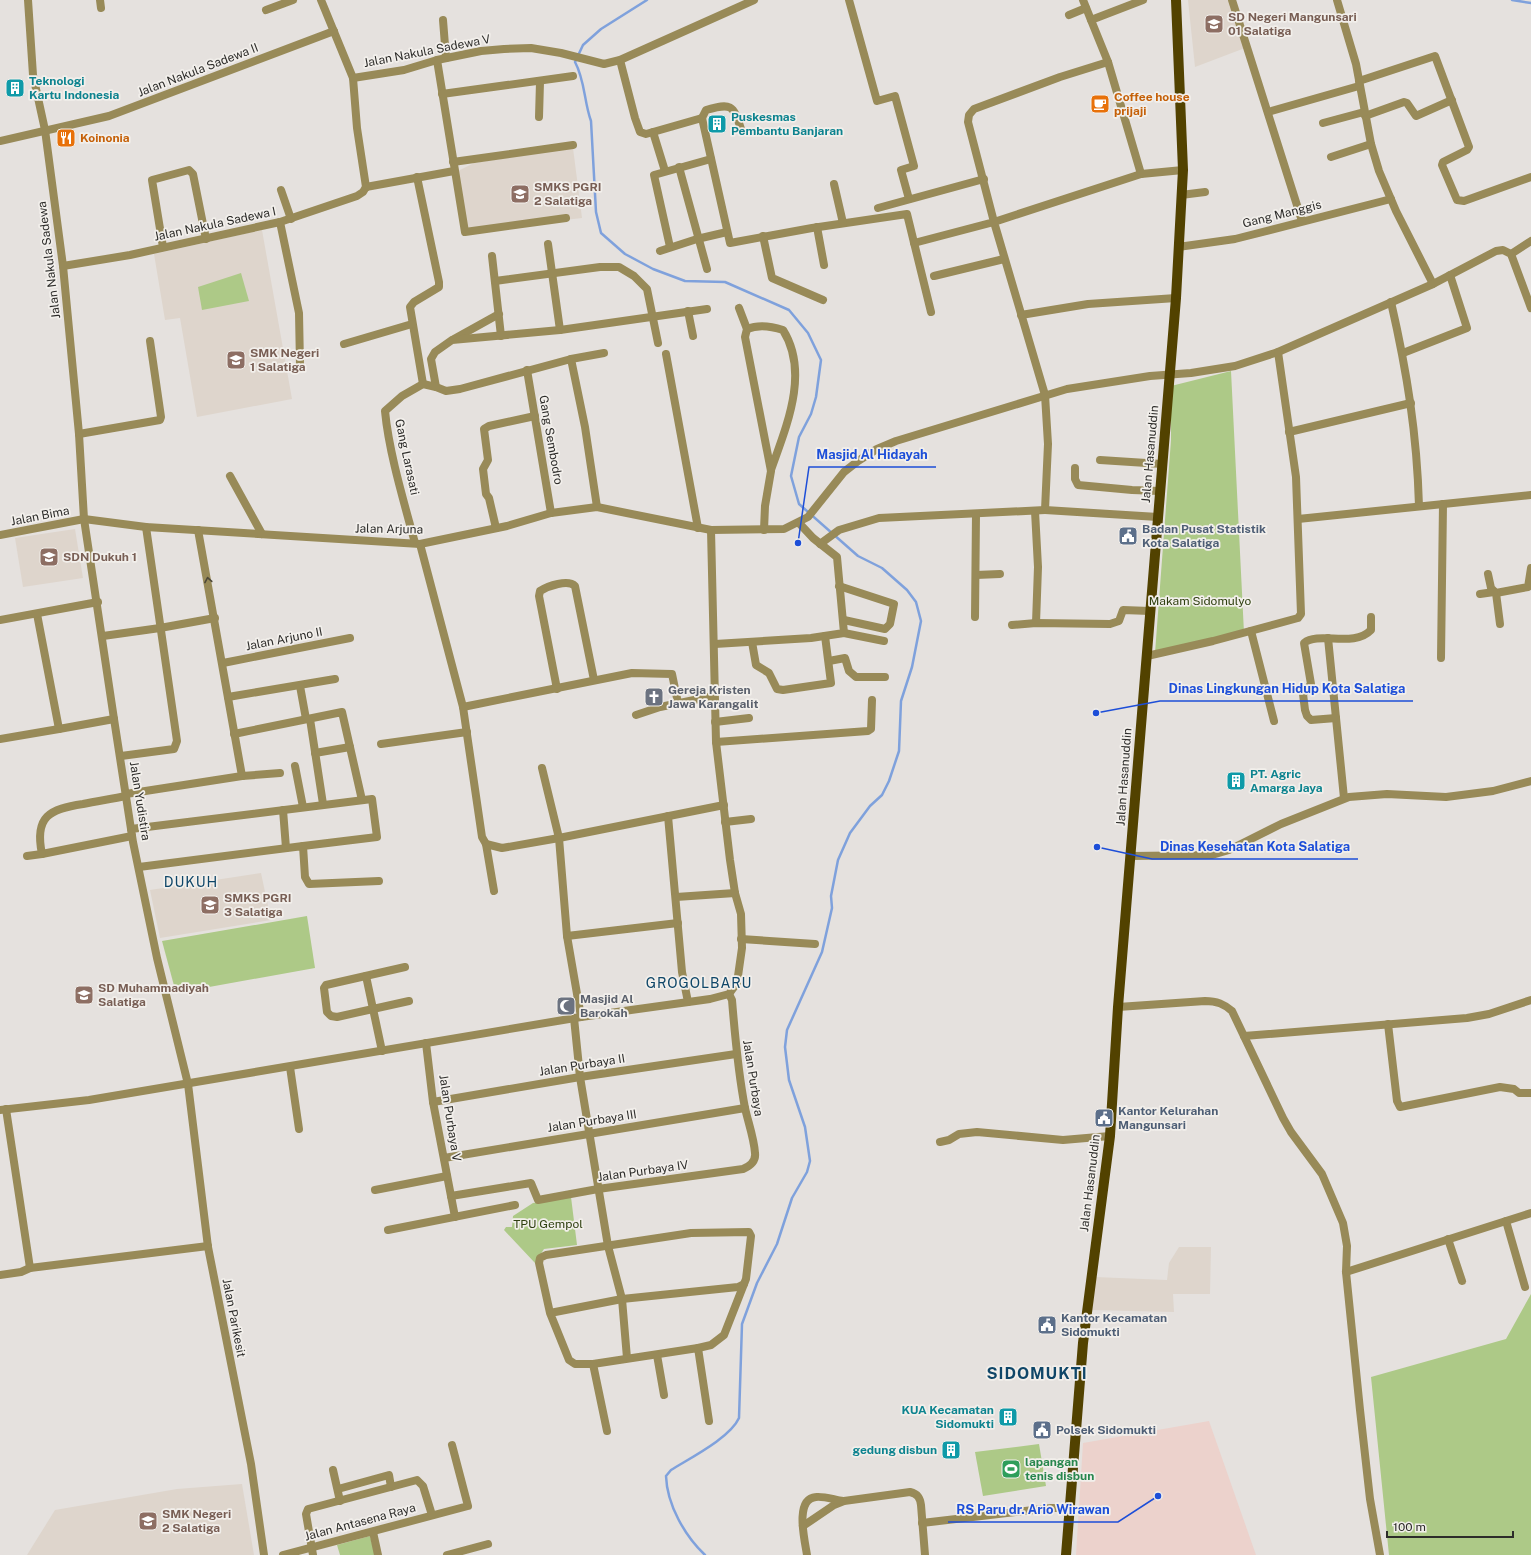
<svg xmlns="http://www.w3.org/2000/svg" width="1531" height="1555" font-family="'Public Sans',sans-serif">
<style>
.built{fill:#ded5cc}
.medical{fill:#ecd2cc}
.green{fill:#adc987}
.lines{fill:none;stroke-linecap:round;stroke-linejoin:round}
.stream{stroke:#7fa1dc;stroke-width:2.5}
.minor{stroke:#988a58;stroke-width:8}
.major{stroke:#524200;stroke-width:10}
.oneway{stroke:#4d4838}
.labels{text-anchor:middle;stroke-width:3.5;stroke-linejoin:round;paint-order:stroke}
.education-label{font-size:12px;font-weight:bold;fill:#785e54;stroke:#f2efeb;text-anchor:start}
.street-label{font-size:12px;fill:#2d2c2a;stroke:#f2efeb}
.culture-label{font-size:12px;font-weight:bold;fill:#0d838f;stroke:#f2efeb;text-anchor:start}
.food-label{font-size:12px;font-weight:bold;fill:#c56008;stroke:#f2efeb;text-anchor:start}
.service-label{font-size:12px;font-weight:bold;fill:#4e5e75;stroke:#f2efeb;text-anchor:start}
.park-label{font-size:12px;fill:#2f4010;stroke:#f2efeb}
.worship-label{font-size:12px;font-weight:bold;fill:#5b616d;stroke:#f2efeb;text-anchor:start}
.leisure-label{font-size:12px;font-weight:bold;fill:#27864d;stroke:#f2efeb;text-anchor:start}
.quarter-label{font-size:14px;letter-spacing:1px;fill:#0f4668;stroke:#f2efeb}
.district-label{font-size:16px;font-weight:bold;letter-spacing:1px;fill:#0f4668;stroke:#f2efeb}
.leader{fill:none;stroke:#1d4ed8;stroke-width:1.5}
.callout-dot{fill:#1d4ed8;stroke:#f2efeb;stroke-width:1.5}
.callout-label{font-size:13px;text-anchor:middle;font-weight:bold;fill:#1d4ed8;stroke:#f2efeb;stroke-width:3.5;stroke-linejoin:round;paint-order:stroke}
</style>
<rect width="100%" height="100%" fill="#e5e1de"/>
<!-- built -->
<g class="built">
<polygon points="1188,0 1230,0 1245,48 1195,67"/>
<polygon points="573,148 582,218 468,231 458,171 474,163"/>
<polygon points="262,230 292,399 197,417 180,318 165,320 154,254"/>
<polygon points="75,529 83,578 23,587 15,538"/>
<polygon points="261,873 271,920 160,938 150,890"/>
<polygon points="1179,1247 1211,1247 1210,1294 1173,1294 1174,1312 1090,1310 1095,1277 1167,1280 1169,1263"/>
<polygon points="242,1484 254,1555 27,1555 55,1510 177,1489"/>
</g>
<!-- medical -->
<polygon class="medical" points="1209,1421 1256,1555 1076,1555 1083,1443"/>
<!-- green -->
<g class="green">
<polygon points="241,273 249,301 202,310 198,287"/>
<polygon points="1231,371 1244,633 1155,653 1171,440 1171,386"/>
<polygon points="307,916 315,968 176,993 162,941"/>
<polygon points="571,1197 577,1245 544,1249 535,1263 504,1230 506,1227 512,1227 513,1216 533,1203"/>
<polygon points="1531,1294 1531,1555 1389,1555 1371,1377 1506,1339"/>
<polygon points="1039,1444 1046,1486 983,1496 975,1452"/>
<polygon points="370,1536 375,1555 340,1555 337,1545"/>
</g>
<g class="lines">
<!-- stream -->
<g class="stream">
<path d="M647,0L601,29L583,45L575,62C585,80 584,102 591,121L596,212L601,233L625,254L653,269L685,281L725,282L789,310L808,333L821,360L816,397L811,414L799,437L791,476L799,504L858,556L882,568L907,590L916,602L921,621L912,667L901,701L899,751L889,781L882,795L870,806L850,833L838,860L831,896L832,908L822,952L787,1030L785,1047L789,1080L805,1127L810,1161L807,1172L792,1198L777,1244L757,1283L742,1324L739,1418C730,1438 690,1458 671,1470L666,1476C667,1505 685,1536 705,1555"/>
<polyline points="1512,0 1531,3"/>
</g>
<!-- minor -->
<g class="minor">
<polyline points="28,0 33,75 45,130 63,266 79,434 84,519 114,719 133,842 157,958 188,1084 208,1247 251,1464 264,1555"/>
<polyline points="100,0 101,8"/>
<polyline points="321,0 353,78 357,128 366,187"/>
<polyline points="849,0 877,101 895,96 914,166 901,170 909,199"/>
<polyline points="1083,0 1091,20"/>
<polyline points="1143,0 1091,20 1108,62 1141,174 994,222 1045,395 1048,444 1045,510 1158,517"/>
<polyline points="1232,0 1302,221"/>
<polyline points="1337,0 1356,64 1371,144 1379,171 1396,211 1433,284"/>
<polyline points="266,10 293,0"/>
<polyline points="1069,15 1086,8"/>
<polyline points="443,20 446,58"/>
<polyline points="437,60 465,232 566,218"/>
<path d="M620,60L635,118L640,132L646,134L702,118L706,110C731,103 733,104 741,129"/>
<polyline points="353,78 404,70 437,60 481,51 504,49 531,48 561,53 604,64 620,60 754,0"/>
<polyline points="1359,81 1435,56 1469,147 1467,150 1443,162 1442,165 1457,200 1464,201 1531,177"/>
<polyline points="442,94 573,76"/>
<polyline points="1268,112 1359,86"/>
<polyline points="1365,116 1404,102 1407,103 1416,116 1452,100"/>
<polyline points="539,117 540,82"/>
<polyline points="702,118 730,243 812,228 907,214 931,312"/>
<polyline points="1323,123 1364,112"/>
<polyline points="653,132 665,171"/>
<polyline points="0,141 109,116 334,31"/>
<polyline points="1331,157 1371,144"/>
<polyline points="453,162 573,145"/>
<polyline points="679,167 707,269"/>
<polyline points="1141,174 1183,170"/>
<polyline points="417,177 439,282 439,287 414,302 410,307 423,384"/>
<polyline points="834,184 843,223"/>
<polyline points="366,187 454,171"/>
<polyline points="281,190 291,219"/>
<polyline points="1181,195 1205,192"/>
<polyline points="878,208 984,179"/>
<polyline points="280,222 299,313 300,365"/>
<polyline points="817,227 824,265"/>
<polyline points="763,236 772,278 823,300"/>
<polyline points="914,243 994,222 968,122 969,115 974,109 1060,77 1108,62"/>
<polyline points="548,244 560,330"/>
<polyline points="163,247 152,180 189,170 193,174 206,239"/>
<polyline points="670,247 654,175 711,159"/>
<polyline points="1178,247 1235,239 1391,199"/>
<polyline points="660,251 697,239 727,232"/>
<polyline points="1511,254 1531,241"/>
<polyline points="492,256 501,336"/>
<polyline points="63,266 130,255 280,222 357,196 363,192 366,187"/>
<polyline points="934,276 1004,259"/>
<polyline points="495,281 600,267 619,267 634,276 647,289 658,343"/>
<path d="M1391,302C1407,372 1417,434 1419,506"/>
<polyline points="739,308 747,329 745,337 771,471 765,506 764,530"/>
<polyline points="688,311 693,336"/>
<polyline points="1021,315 1088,304 1176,298"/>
<path d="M747,329C759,324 771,326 783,330C810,373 786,427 771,470"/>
<polyline points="454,339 499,314"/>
<polyline points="344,344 412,324"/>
<polyline points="1403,353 1467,328 1450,275"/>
<polyline points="666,354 698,528"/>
<polyline points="571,359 604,353"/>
<polyline points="527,370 551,513"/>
<polyline points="1289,432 1411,403"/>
<polyline points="79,434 160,420 161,417 150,341"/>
<polyline points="1100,460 1162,464"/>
<polyline points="1075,468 1075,479 1078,485 1132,490 1160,491"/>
<polyline points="230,476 262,534"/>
<polyline points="597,507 585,427 571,359 460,389 446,391 436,387 431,359 435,352 452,340 560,330 707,309"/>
<polyline points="1035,511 1038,567 1036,623"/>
<polyline points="1298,519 1531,495"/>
<polyline points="496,528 489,498 486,494 483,469 488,460 484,429 489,426 535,416"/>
<polyline points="0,535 84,519 146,527 420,544 507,526 551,513 597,507 711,530 784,529 808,517 844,472 858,461 877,449 896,441 1067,389 1150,376 1191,373 1235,366 1278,352 1433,284 1496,251 1503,250 1511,254 1531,308"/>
<path d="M415,543C404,502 389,453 385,411L402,396L423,384L436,387"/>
<polyline points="420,544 463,707 482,837 486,844 502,848 559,838 724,805"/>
<polyline points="820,544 839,530 879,518 1045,510"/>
<polyline points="1488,574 1491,588 1496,593 1528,587 1531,568"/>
<polyline points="976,575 1000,574"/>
<polyline points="839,586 894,604 890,624 885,629 844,620"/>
<polyline points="1496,593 1500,624"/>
<polyline points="1480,594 1494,592"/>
<polyline points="37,614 59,729 114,719"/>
<polyline points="975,617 976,514"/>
<polyline points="0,620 98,602"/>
<polyline points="1012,625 1036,623 1110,624 1119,621 1123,610 1150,611"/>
<polyline points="1251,631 1274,721"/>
<polyline points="844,633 884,641"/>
<polyline points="103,636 160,628 215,618"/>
<polyline points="1328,638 1344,798"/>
<polyline points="752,642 756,665 769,673 777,689 783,690 831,683 825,636"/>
<polyline points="715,644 811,638 844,633 837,557 813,538 799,523"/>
<polyline points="1147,656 1213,641 1298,618 1301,614 1296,477 1278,352"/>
<polyline points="1441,658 1443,504"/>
<polyline points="829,661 845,658 849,671 856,677 885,677"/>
<polyline points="223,663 350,638"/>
<polyline points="300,686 306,719"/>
<path d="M557,689L539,596L540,591C548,586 568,579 575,586L594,680"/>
<polyline points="228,697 335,679"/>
<polyline points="463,707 632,673 672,674 678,703"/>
<polyline points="636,715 660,707 714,696"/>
<path d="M1336,718L1311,720L1307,716L1305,710L1303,694L1311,684L1304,643C1319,631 1354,648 1371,630V617"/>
<polyline points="310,719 323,804"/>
<polyline points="715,722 749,718"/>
<polyline points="234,734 342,712 362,800"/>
<polyline points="0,739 59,729"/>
<polyline points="716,742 868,731 871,729 872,700"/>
<polyline points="381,744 467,732"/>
<polyline points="315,753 350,747"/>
<polyline points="121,756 174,749 177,741 146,527"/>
<polyline points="295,766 303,807"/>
<polyline points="542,768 559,838 567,936 581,1017"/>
<polyline points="242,776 280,773"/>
<polyline points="126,794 242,776 198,530"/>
<path d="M126,796C112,799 97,801 83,804C50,809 34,816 42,854L132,836"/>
<polyline points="283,810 286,848"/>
<polyline points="668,816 682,972 688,1002"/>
<polyline points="725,822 751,819"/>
<polyline points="131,829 372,799 377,837 303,846"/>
<polyline points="486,844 494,891"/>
<polyline points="27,856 42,854"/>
<polyline points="1131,856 1212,855 1229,850 1281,824 1349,797 1387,794 1446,797 1493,791 1531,781"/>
<polyline points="139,867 303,846 305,877 309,884 379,881"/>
<polyline points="676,897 735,893"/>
<polyline points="567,936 678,923"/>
<polyline points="741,939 815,944"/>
<polyline points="405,967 326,985 324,988 327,1012 331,1016 337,1017 409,1001"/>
<polyline points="366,976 382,1051"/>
<path d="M1118,1007L1205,1001C1217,1001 1224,1004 1232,1011L1283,1118L1291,1132L1322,1174L1343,1223L1347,1246L1346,1272L1360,1410L1370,1499L1380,1555"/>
<polyline points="574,1018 580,1077 608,1246 622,1299 627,1358"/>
<polyline points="1388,1024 1397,1101 1400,1107 1500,1087 1514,1089 1519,1093 1531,1093"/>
<polyline points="1244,1036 1467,1018 1489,1014 1531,1000"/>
<polyline points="426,1043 433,1102 455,1217"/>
<polyline points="290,1067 299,1129"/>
<polyline points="433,1102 580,1077 736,1054"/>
<polyline points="6,1109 30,1268"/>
<polyline points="0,1110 89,1100 581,1017 710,999 729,994 737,983 742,948 741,914 735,893 730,860 716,742 711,530"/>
<polyline points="940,1142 949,1140 959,1134 977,1132 1063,1140 1110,1136"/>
<polyline points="444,1158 745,1108"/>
<polyline points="375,1190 447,1176"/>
<path d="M451,1196L531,1183L538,1200L598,1189L743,1169C750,1166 756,1161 755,1153C754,1138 748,1122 745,1108C738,1072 735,1037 732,1000L729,994"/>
<polyline points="1506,1221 1525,1287"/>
<polyline points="388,1230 515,1205"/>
<polyline points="1448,1239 1462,1281"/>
<polyline points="1346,1272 1531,1213"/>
<polyline points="0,1275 21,1272 30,1268 208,1246"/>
<polyline points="550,1313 622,1299 738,1287 744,1284 746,1279 751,1236 749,1232 691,1233 546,1255 540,1258 539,1263 550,1313 569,1360 575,1364 593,1364 698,1348 709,1421"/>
<polyline points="698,1348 711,1345 724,1335 744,1284"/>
<polyline points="657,1355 664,1395"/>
<polyline points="593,1364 607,1431"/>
<polyline points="333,1470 340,1501"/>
<polyline points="338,1489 389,1475 391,1487"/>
<polyline points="922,1523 1051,1508 1071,1508"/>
<path d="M803,1526L834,1505L844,1501L910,1492C918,1494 920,1498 921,1505L925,1555"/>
<polyline points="373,1532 378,1555"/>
<polyline points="283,1555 468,1506 452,1445"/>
<polyline points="313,1555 306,1514 308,1509 417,1480 423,1486 432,1515"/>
<polyline points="447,1555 488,1544"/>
<path d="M807,1555C805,1541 794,1499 816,1497C824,1496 835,1500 843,1501"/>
</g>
<!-- major -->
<polyline class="major" points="1066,1555 1083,1343 1110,1136 1118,1007 1176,298 1183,170 1176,0"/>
</g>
<!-- one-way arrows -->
<defs><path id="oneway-chevron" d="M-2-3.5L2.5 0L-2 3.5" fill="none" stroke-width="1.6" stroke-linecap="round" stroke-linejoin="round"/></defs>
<use class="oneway" href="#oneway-chevron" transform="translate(208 580) rotate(-100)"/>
<!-- icons -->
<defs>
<symbol id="school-square" viewBox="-11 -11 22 22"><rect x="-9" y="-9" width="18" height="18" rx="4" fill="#8d6e63" stroke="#f2efeb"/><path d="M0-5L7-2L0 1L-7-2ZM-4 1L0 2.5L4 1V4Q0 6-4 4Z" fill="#fff"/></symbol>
<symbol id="building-square" viewBox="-11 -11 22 22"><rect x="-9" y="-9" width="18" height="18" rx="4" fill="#0f9aa8" stroke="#f2efeb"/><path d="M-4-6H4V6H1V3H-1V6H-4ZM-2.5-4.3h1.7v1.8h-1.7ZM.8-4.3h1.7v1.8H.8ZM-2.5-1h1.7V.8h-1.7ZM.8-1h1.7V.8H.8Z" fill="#fff"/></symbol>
<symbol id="cafe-square" viewBox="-11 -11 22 22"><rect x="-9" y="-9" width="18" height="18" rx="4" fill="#e8710a" stroke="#f2efeb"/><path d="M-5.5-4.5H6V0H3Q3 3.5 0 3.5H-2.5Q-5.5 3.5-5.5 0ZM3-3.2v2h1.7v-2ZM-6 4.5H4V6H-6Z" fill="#fff"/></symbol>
<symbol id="restaurant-square" viewBox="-11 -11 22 22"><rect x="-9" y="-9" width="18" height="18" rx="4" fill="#e8710a" stroke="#f2efeb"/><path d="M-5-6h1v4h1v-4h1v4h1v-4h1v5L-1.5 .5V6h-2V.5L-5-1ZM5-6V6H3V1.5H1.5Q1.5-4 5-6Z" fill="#fff"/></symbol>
<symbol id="civic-square" viewBox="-11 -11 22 22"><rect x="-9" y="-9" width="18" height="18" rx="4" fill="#5c6f8a" stroke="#f2efeb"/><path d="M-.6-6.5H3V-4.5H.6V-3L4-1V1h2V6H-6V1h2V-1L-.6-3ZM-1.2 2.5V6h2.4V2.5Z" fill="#fff"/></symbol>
<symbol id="church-square" viewBox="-11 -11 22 22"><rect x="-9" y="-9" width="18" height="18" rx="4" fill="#6b7280" stroke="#f2efeb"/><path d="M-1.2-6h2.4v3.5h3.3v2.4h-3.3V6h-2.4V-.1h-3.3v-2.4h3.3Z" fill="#fff"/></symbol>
<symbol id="mosque-square" viewBox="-11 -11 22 22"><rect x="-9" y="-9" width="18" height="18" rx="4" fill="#6b7280" stroke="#f2efeb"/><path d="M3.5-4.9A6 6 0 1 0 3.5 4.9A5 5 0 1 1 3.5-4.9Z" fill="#fff"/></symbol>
<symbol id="stadium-square" viewBox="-11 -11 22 22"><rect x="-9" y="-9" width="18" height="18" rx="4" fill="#2e9e5b" stroke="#f2efeb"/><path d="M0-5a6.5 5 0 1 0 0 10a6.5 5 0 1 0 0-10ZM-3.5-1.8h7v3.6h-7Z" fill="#fff"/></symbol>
</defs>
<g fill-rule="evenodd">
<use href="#school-square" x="1203" y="13" width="22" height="22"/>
<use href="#building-square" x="4" y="77" width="22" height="22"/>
<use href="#cafe-square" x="1089" y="93" width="22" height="22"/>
<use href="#building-square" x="706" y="113" width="22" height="22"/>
<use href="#restaurant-square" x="55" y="127" width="22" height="22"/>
<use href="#school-square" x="509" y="183" width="22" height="22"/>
<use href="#school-square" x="225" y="349" width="22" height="22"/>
<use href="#civic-square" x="1117" y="525" width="22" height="22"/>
<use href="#school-square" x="38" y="546" width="22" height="22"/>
<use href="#church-square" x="643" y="686" width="22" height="22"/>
<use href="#building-square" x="1225" y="770" width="22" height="22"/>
<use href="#school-square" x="199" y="894" width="22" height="22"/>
<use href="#school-square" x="73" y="984" width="22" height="22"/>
<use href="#mosque-square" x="555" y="995" width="22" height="22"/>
<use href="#civic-square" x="1093" y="1107" width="22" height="22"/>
<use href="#civic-square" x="1036" y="1314" width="22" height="22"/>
<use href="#building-square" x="997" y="1406" width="22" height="22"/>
<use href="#civic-square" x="1031" y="1419" width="22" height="22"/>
<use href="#building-square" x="940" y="1439" width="22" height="22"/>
<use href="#stadium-square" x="1000" y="1458" width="22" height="22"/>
<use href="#school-square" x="137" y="1510" width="22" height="22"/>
</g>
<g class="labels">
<!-- education labels -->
<g class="education-label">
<text x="1228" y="21">SD Negeri Mangunsari<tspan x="1228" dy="14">01 Salatiga</tspan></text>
<text x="534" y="191">SMKS PGRI<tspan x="534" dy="14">2 Salatiga</tspan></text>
<text x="250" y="357">SMK Negeri<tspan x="250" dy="14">1 Salatiga</tspan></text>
<text x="63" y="561">SDN Dukuh 1</text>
<text x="224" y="902">SMKS PGRI<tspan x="224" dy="14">3 Salatiga</tspan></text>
<text x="98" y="992">SD Muhammadiyah<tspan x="98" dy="14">Salatiga</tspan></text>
<text x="162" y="1518">SMK Negeri<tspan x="162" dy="14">2 Salatiga</tspan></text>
</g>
<!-- street labels -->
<g class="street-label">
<text transform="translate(427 51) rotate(-11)" y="4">Jalan Nakula Sadewa V</text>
<text transform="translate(198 70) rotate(-21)" y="4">Jalan Nakula Sadewa II</text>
<text transform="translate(1282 214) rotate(-14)" y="4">Gang Manggis</text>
<text transform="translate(215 224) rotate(-12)" y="4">Jalan Nakula Sadewa I</text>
<text transform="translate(49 260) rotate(-97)" y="4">Jalan Nakula Sadewa</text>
<text transform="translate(551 440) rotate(80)" y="4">Gang Sembodro</text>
<text transform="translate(1150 454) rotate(-85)" y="4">Jalan Hasanuddin</text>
<text transform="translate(407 457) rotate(78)" y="4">Gang Larasati</text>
<text transform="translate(40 516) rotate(-11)" y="4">Jalan Bima</text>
<text transform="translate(389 529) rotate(1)" y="4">Jalan Arjuna</text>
<text transform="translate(284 639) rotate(-11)" y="4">Jalan Arjuno II</text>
<text transform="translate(1124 777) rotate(-86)" y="4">Jalan Hasanuddin</text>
<text transform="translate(140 801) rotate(81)" y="4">Jalan Yudistira</text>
<text transform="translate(582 1065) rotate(-9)" y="4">Jalan Purbaya II</text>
<text transform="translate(753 1078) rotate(81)" y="4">Jalan Purbaya</text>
<text transform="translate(450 1118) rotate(81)" y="4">Jalan Purbaya V</text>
<text transform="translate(592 1121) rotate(-9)" y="4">Jalan Purbaya III</text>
<text transform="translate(643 1171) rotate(-8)" y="4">Jalan Purbaya IV</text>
<text transform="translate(1090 1183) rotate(-83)" y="4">Jalan Hasanuddin</text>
<text transform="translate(234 1318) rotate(79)" y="4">Jalan Parikesit</text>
<text transform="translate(360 1522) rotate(-15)" y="4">Jalan Antasena Raya</text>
</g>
<!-- culture labels -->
<g class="culture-label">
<text x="29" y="85">Teknologi<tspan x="29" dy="14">Kartu Indonesia</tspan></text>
<text x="731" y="121">Puskesmas<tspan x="731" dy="14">Pembantu Banjaran</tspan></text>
<text x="1250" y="778">PT. Agric<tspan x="1250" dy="14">Amarga Jaya</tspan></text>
<text x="994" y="1414" text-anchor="end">KUA Kecamatan<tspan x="994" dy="14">Sidomukti</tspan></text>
<text x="937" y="1454" text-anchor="end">gedung disbun</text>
</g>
<!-- food labels -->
<g class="food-label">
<text x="1114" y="101">Coffee house<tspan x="1114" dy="14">prijaji</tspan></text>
<text x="80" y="142">Koinonia</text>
</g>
<!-- service labels -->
<g class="service-label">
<text x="1142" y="533">Badan Pusat Statistik<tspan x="1142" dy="14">Kota Salatiga</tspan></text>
<text x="1118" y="1115">Kantor Kelurahan<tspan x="1118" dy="14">Mangunsari</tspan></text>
<text x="1061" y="1322">Kantor Kecamatan<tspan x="1061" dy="14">Sidomukti</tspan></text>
<text x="1056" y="1434">Polsek Sidomukti</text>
</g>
<!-- park labels -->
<g class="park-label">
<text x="1200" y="605">Makam Sidomulyo</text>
<text x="548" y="1228">TPU Gempol</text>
</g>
<!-- worship labels -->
<g class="worship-label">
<text x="668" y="694">Gereja Kristen<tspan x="668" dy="14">Jawa Karangalit</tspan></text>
<text x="580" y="1003">Masjid Al<tspan x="580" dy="14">Barokah</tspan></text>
</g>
<!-- leisure labels -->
<g class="leisure-label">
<text x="1025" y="1466">lapangan<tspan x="1025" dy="14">tenis disbun</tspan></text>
</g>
<!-- quarter labels -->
<g class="quarter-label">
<text x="191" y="887">DUKUH</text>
<text x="699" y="988">GROGOLBARU</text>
</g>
<!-- district labels -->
<g class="district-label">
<text x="1037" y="1379">SIDOMUKTI</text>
</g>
</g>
<!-- callouts -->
<path class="leader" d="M798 543L809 467H936M1096 713L1160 701H1413M1097 847L1152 859H1358M1158 1496L1118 1522H948"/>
<g class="callout-dot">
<circle cx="798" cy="543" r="4"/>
<circle cx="1096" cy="713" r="4"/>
<circle cx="1097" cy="847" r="4"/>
<circle cx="1158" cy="1496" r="4"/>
</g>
<g class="callout-label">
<text x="872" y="459">Masjid Al Hidayah</text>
<text x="1287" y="693">Dinas Lingkungan Hidup Kota Salatiga</text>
<text x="1255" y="851">Dinas Kesehatan Kota Salatiga</text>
<text x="1033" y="1514">RS Paru dr. Ario Wirawan</text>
</g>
<!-- scale -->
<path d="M1387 1531v6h126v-6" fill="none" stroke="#2d2c2a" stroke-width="2"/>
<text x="1393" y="1531" font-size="12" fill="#2d2c2a" stroke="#f2efeb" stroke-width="3" paint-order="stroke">100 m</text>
</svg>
